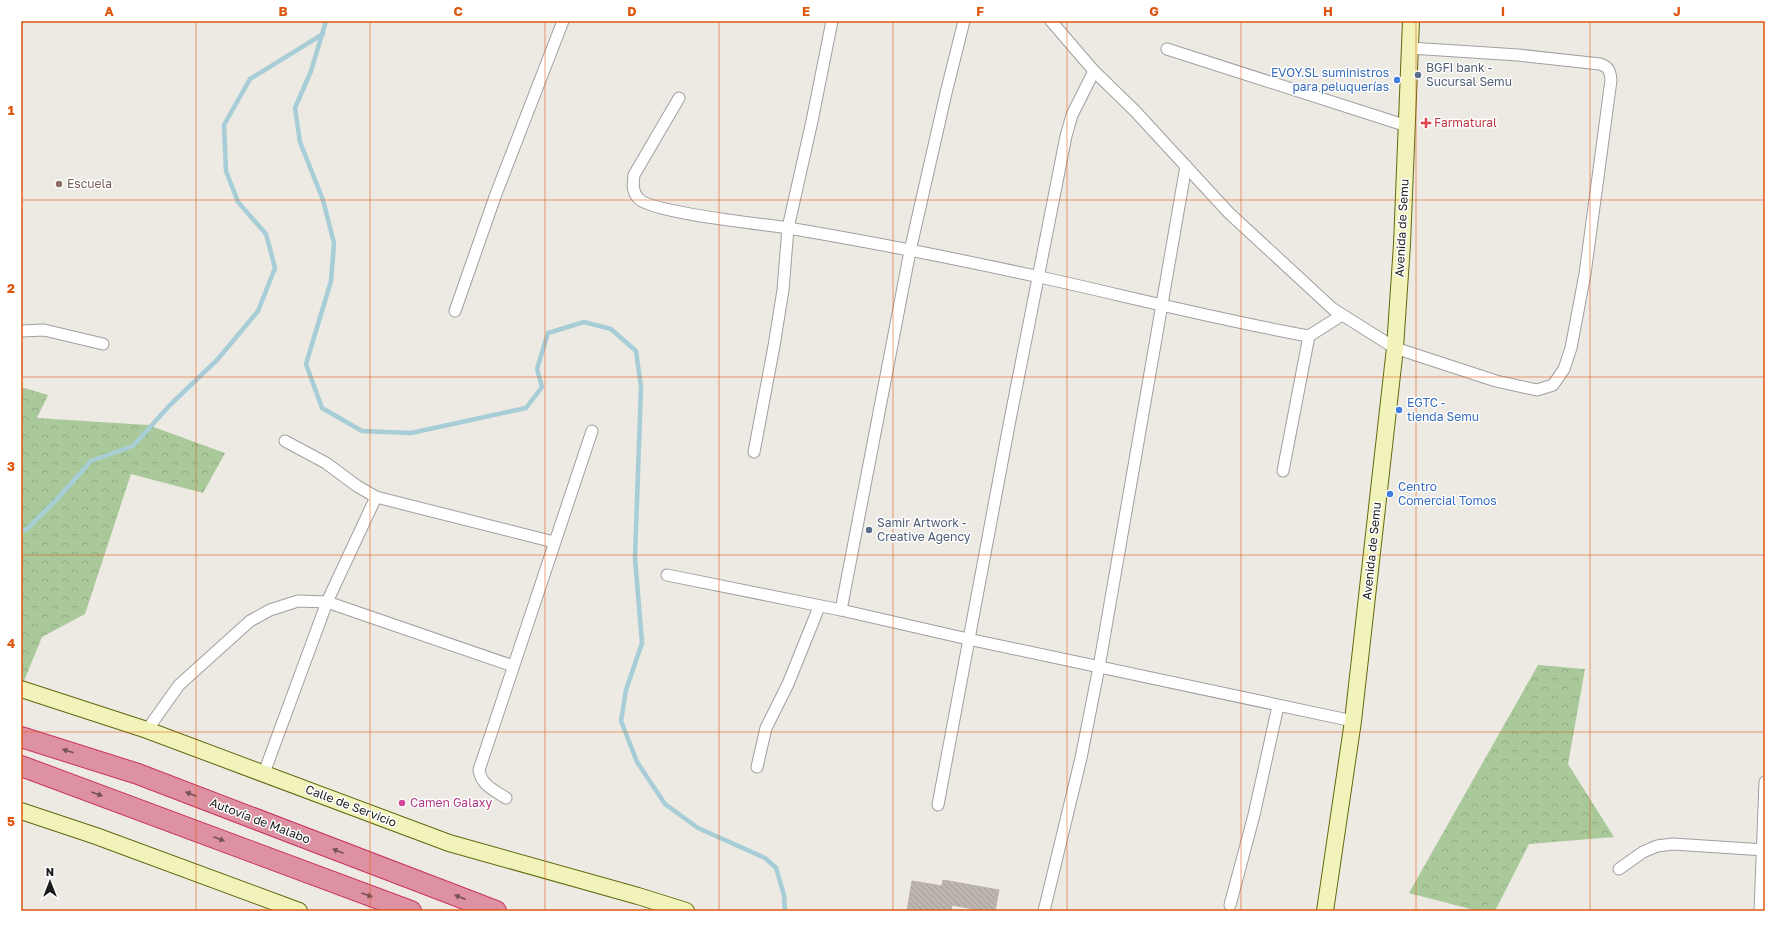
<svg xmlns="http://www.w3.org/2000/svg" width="1786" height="932" font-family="'Golos Text',sans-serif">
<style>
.forest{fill:url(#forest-crowns)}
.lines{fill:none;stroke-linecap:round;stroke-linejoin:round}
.stream{stroke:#a7cdd7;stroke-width:4.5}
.building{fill:url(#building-back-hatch);stroke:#bdb0a7}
.street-casing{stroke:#a0a0a0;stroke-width:13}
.secondary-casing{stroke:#60690e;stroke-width:18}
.highway-casing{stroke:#c83368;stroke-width:22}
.street{stroke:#fff;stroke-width:11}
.secondary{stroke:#f1f3ba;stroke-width:16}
.highway{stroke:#de91a0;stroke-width:20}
.oneway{fill:#735157}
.grid{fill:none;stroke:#de560d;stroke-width:1;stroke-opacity:0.55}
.service-dot{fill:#5c6f8a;stroke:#fff;stroke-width:1.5}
.shop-dot{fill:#3f7fe0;stroke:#fff;stroke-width:1.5}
.health-dot{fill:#e0444e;stroke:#fff;stroke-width:1.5}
.education-dot{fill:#8d6e63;stroke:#fff;stroke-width:1.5}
.hotel-dot{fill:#d1479c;stroke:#fff;stroke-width:1.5}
.labels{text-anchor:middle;stroke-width:3;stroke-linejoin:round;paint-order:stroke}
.service-label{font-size:12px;fill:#4e5e75;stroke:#fff;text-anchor:start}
.shop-label{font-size:12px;fill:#366cbe;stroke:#fff;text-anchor:start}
.health-label{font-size:12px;fill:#be3a42;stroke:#fff;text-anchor:start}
.education-label{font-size:12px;fill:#785e54;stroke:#fff;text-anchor:start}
.street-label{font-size:12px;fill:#1c1c1c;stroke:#fff}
.hotel-label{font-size:12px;fill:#b23c85;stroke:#fff;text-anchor:start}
.neatline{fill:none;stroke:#de560d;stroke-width:1.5}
.grid-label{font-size:13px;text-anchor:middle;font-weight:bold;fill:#de560d}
</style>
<defs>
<pattern id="forest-crowns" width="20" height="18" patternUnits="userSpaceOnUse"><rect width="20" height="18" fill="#a9c99b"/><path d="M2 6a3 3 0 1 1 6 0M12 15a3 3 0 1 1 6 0" fill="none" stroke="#91ac85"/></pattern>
<pattern id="building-back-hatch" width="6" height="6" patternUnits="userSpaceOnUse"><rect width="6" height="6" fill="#bdb5b0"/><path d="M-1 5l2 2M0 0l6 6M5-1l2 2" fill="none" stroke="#a29b97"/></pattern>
</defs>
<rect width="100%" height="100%" fill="#ede9e3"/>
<!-- forest -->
<g class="forest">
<polygon points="21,387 48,395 37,418 148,425 225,453 203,493 131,474 85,614 42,637 21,688"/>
<polygon points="1538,665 1585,669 1568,764 1614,837 1529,844 1495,911 1478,911 1409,893"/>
</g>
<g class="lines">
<!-- stream -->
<g class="stream">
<polyline points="326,21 311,71 295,108 300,142 323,200 334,243 331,281 306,364 322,408 362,431 411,433 526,408 542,387 537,369 548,333 584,322 611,329 636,351 641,387 635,558 642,643 626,690 621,721 637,762 665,804 698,828 765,858 776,868 784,895 785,911"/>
<polyline points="21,532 27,529 59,497 91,461 133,446 170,405 217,360 258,311 275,268 266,234 238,202 226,171 224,125 250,79 323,34"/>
</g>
</g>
<!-- building -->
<polygon class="building" points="943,880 999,890 995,911 985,911 952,905 951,911 907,911 912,881 942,886"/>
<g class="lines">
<defs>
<g id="street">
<path d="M1051,21L1094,71L1135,111L1229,213L1333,309L1395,348L1496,381L1537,390L1553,385L1564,369L1571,348L1585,274L1611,80C1610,71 1609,67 1600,64L1518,55L1410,48"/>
<polyline points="1167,49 1407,126"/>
<path d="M679,98L634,175C633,184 632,191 638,198C650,213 763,224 788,228C872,242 957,259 1040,277C1130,297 1219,320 1309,336L1342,315"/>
<polyline points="455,311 496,194 563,21"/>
<polyline points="21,331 44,330 103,344"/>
<polyline points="285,441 326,463 357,486 376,497 554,542"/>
<polyline points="754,452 774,346 783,290 788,228 812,121 832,21"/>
<polyline points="1283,471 1309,336"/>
<polyline points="667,575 841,610 968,639 1353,721"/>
<polyline points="841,610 910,251 946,93 964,21"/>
<polyline points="147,730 179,685 250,621 270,610 298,601 327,602 513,666"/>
<polyline points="757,767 766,728 788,684 819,607"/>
<polyline points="264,773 327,602 376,497"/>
<path d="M506,798C494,790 481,785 479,770L592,431"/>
<polyline points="938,805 1009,425 1066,136 1072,115 1094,71"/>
<polyline points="1619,869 1643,852 1657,846 1673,844 1765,850"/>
<polyline points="1230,905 1254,815 1278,706"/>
<polyline points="1044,911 1081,758 1099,667 1186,166"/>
<polyline points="1760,911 1765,782"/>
</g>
<g id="secondary">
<polyline points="21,689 147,730 449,843 638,896 686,911"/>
<polyline points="21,811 96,836 299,911"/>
<polyline points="1325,911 1353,721 1395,348 1402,244 1411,21"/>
</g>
<g id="highway">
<polyline points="21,737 138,774 496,911"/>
<polyline points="21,766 411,911"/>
</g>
</defs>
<!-- street casing -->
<use href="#street" class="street-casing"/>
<!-- secondary casing -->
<use href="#secondary" class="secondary-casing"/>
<!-- highway casing -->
<use href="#highway" class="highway-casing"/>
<!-- street -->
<use href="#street" class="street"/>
<!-- secondary -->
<use href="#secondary" class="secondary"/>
<!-- highway -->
<use href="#highway" class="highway"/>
</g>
<!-- one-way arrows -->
<defs><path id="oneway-solid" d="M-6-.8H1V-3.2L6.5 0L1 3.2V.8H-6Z"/></defs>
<g class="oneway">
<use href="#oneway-solid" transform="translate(68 751) rotate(-163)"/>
<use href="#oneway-solid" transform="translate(97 794) rotate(20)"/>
<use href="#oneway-solid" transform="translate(191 794) rotate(-159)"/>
<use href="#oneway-solid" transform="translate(219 839) rotate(21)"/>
<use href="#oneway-solid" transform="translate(338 851) rotate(-159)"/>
<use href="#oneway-solid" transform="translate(367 895) rotate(20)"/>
<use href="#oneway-solid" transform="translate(460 897) rotate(-159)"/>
</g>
<!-- grid -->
<path class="grid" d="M196,21V911M370,21V911M545,21V911M719,21V911M893,21V911M1067,21V911M1241,21V911M1416,21V911M1590,21V911M21,200H1765M21,377H1765M21,555H1765M21,732H1765"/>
<!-- markers -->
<g class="service-dot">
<circle cx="1418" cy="75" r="4"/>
<circle cx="869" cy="530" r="4"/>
</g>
<g class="shop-dot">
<circle cx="1397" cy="80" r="4"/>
<circle cx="1399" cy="410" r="4"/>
<circle cx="1390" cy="494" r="4"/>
</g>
<path class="health-dot" d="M1424 117h4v4h4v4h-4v4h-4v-4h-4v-4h4z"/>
<circle class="education-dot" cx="59" cy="184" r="4"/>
<circle class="hotel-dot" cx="402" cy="803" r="4"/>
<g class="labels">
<!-- service labels -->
<g class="service-label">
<text x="1426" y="72">BGFI bank -<tspan x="1426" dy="14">Sucursal Semu</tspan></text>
<text x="877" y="527">Samir Artwork -<tspan x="877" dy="14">Creative Agency</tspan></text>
</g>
<!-- shop labels -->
<g class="shop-label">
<text x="1389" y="77" text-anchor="end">EVOY.SL suministros<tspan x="1389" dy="14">para peluquerías</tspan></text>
<text x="1407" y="407">EGTC -<tspan x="1407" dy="14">tienda Semu</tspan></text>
<text x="1398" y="491">Centro<tspan x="1398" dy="14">Comercial Tomos</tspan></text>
</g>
<!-- health labels -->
<g class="health-label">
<text x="1434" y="127">Farmatural</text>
</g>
<!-- education labels -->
<g class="education-label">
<text x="67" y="188">Escuela</text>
</g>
<!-- street labels -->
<g class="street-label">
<text transform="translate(1402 228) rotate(-87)" y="4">Avenida de Semu</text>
<text transform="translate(1372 551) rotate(-84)" y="4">Avenida de Semu</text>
<text transform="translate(351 806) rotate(21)" y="4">Calle de Servicio</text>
<text transform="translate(260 821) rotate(21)" y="4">Autovía de Malabo</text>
</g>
<!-- hotel labels -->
<g class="hotel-label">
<text x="410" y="807">Camen Galaxy</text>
</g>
</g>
<!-- border -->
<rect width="1786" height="932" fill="none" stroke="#ffffff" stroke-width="44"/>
<!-- north arrow -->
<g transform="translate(50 882)" stroke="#ffffff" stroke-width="3" paint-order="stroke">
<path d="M0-3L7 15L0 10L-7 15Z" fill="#1c1c1c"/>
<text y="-6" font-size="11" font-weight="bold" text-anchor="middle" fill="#1c1c1c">N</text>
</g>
<rect x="22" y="22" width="1742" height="888" class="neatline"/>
<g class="grid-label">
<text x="109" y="16">A</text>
<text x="283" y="16">B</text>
<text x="458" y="16">C</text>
<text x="632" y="16">D</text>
<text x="806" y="16">E</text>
<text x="980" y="16">F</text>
<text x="1154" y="16">G</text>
<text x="1328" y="16">H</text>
<text x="1503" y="16">I</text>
<text x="1677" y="16">J</text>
<text x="11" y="115">1</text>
<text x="11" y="293">2</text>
<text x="11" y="471">3</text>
<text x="11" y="648">4</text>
<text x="11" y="826">5</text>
</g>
</svg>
